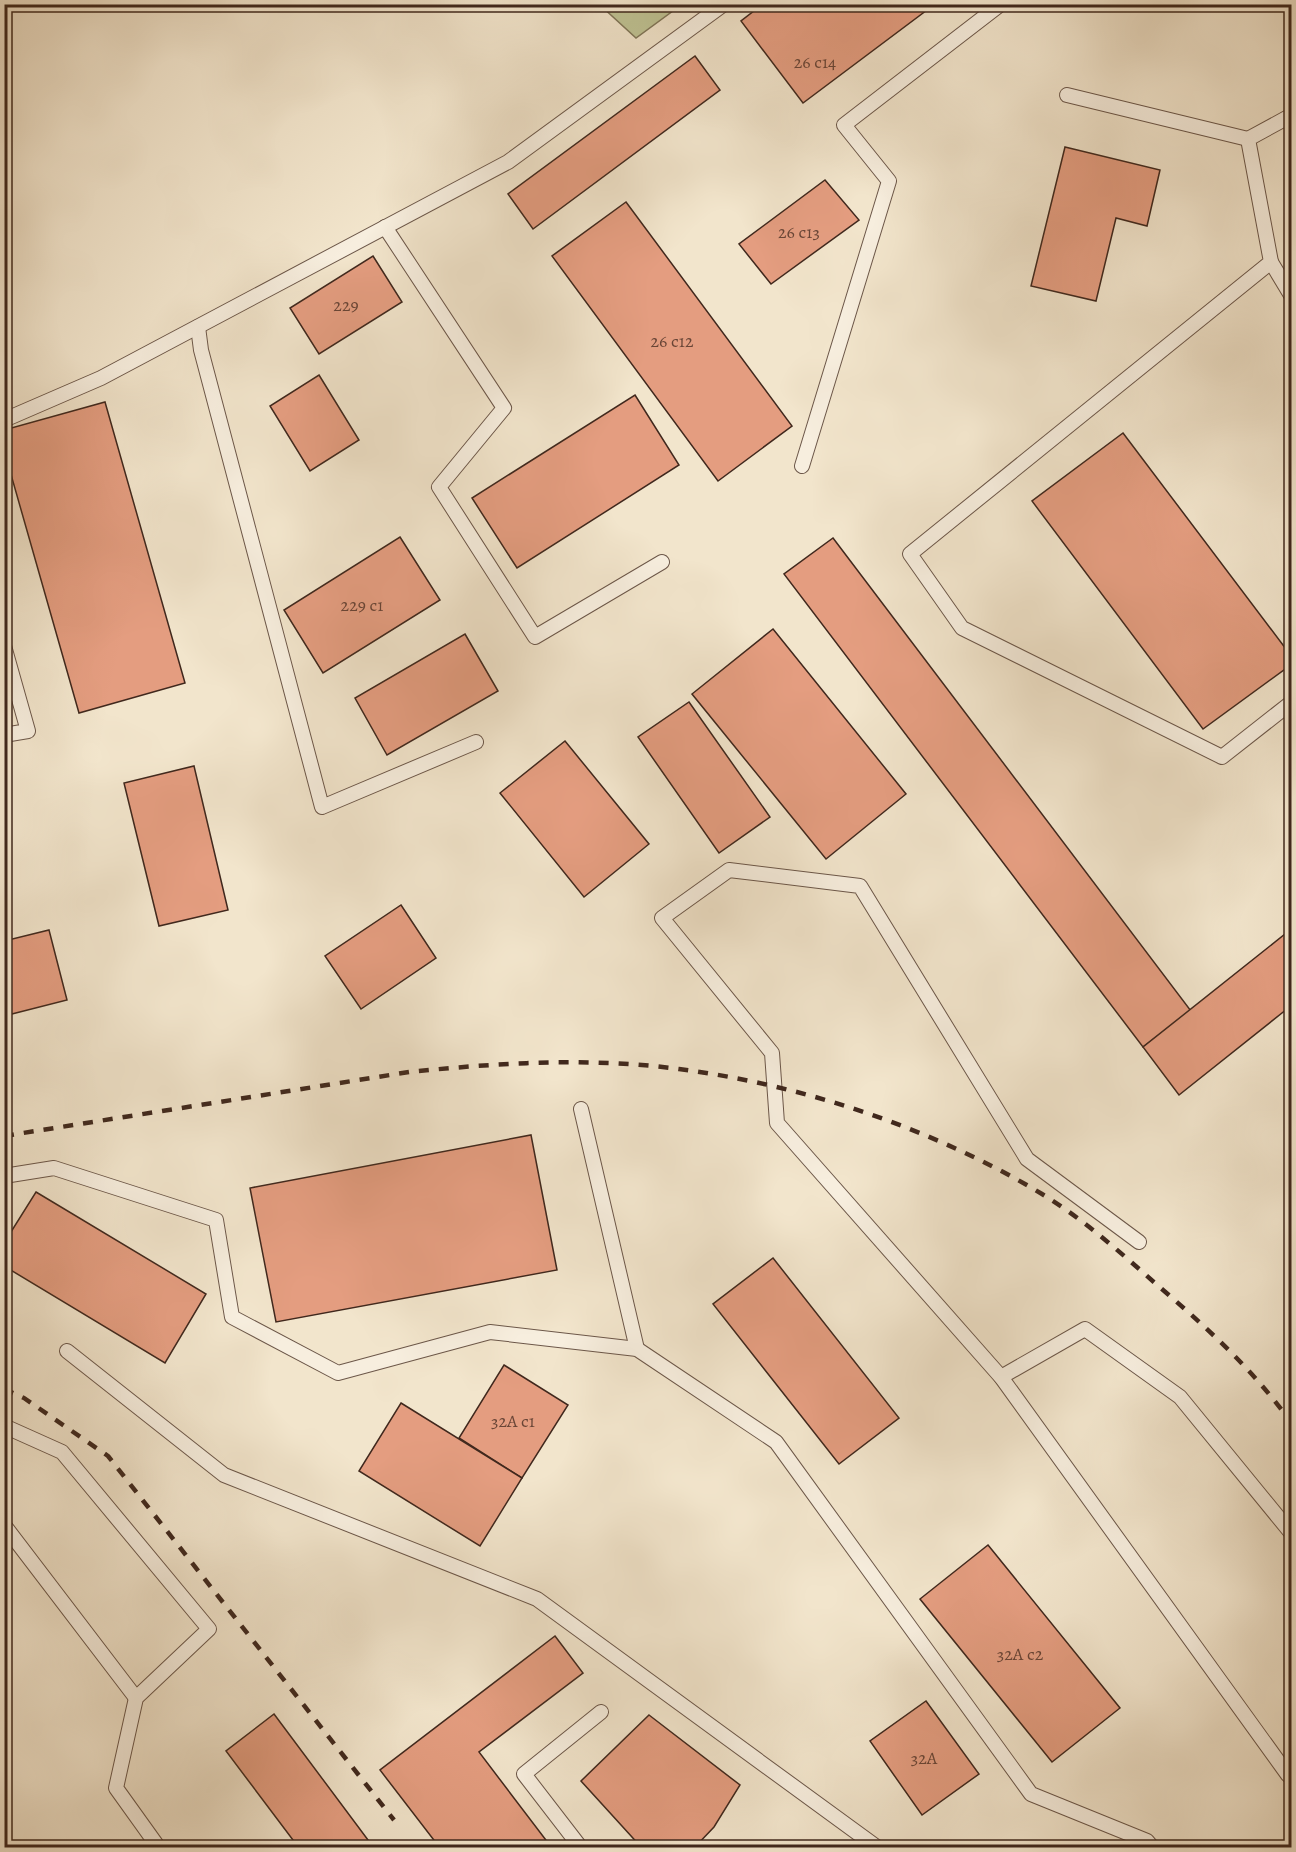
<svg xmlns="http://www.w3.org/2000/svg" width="1296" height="1852" font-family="Alegreya,serif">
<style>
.green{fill:#bfc394;stroke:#807658;stroke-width:1.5}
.building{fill:#e49d80;stroke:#40281d;stroke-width:1.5}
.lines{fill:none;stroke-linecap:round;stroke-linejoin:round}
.service-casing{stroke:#6c5749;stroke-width:16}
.service{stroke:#f7eede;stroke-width:14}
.rail{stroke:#40281d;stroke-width:4.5;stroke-dasharray:10 10;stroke-linecap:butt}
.labels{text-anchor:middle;stroke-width:6;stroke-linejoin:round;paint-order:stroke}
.number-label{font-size:18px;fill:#694536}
</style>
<rect width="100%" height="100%" fill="#f2e5cc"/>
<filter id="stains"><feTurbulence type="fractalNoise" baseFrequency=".00333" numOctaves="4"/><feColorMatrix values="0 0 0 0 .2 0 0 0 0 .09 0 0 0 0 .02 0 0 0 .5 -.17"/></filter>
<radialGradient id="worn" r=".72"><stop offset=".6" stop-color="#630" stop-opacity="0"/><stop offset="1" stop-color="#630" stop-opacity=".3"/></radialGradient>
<!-- green -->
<polygon class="green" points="600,5 681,5 636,38"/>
<!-- building -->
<g class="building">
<polygon points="763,4 935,4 803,103 741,21"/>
<polygon points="695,56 720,90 533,229 508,194"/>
<polygon points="1065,147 1160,170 1147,226 1116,218 1096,301 1031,286"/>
<polygon points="825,180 859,220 771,284 739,244"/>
<polygon points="626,202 792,426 718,481 552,256"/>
<polygon points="373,256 402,302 319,354 290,308"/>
<polygon points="319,375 359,440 310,471 270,406"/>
<polygon points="635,395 679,465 517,568 472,498"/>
<polygon points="105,402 185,683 79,713 4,450 4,430"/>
<polygon points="1123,433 1292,657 1292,664 1203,729 1032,501"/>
<polygon points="400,537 440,600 323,673 284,610"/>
<polygon points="833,538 1191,1011 1143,1047 784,574"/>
<polygon points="773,629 906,794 826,859 692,694"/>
<polygon points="465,634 498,691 387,755 355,698"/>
<polygon points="689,702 770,817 719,853 638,737"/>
<polygon points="565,741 649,844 584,897 500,793"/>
<polygon points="194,766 228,910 159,926 124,783"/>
<polygon points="401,905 436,958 361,1009 325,956"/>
<polygon points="49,930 67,1000 4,1016 4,941"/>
<polygon points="1285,934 1292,942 1292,1005 1179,1095 1143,1047"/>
<polygon points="531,1135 557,1270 276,1322 250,1188"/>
<polygon points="36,1192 206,1294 165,1363 4,1266 4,1243"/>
<polygon points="773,1258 899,1418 839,1464 713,1304"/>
<polygon points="504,1365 568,1405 522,1478 459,1438"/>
<polygon points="401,1403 522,1478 480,1546 359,1471"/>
<polygon points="988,1545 1120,1708 1052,1762 920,1599"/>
<polygon points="555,1636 583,1673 479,1752 552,1848 440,1848 380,1770"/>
<polygon points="926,1701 979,1774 922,1815 870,1741"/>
<polygon points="274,1714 374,1848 299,1848 226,1751"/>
<polygon points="649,1715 740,1785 714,1827 694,1848 642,1848 581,1781"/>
</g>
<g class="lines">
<defs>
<g id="service">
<polyline points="1067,95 1248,139"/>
<polyline points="1292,115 1248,139 1271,262 910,554 962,628 1222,757 1292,702"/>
<polyline points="385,227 504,408 439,487 535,637 662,562"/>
<polyline points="1271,262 1292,297"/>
<polyline points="198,327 201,350 322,807 476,742"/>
<polyline points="4,420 101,378 508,162 724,4"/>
<polyline points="802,466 889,181 844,125 1001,4"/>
<polyline points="4,646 28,731 4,735"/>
<polyline points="581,1109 637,1349"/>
<polyline points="4,1176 54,1168 216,1220 232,1317 338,1373 490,1332 637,1349 776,1442 1031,1794 1147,1841 1153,1848"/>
<polyline points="1139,1242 1027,1159 860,886 729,870 662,918 772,1053 777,1123 1001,1377 1288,1775 1292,1772"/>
<polyline points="67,1351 224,1475 537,1599 878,1848"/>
<polyline points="1001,1377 1085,1329 1180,1397 1292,1534"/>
<polyline points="4,1426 62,1452 209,1629 136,1698 116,1788 159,1848"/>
<polyline points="4,1525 136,1698"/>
<polyline points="581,1848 524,1774 601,1712"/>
</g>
</defs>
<!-- service casing -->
<use href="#service" class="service-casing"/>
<!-- service -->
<use href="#service" class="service"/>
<!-- rail -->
<g class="rail">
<path d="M4,1136L409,1072C498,1063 590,1057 679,1069C804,1085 934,1129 1042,1194C1083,1219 1120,1252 1156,1284C1205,1326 1254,1370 1292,1424"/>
<polyline points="4,1389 24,1398 108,1456 394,1820"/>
</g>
</g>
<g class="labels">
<!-- number labels -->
<g class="number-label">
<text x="815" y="68">26 с14</text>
<text x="799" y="238">26 с13</text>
<text x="346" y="311">229</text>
<text x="672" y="347">26 с12</text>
<text x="362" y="611">229 с1</text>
<text x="513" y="1427">32А с1</text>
<text x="1020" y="1660">32А с2</text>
<text x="924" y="1764">32А</text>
</g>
</g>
<!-- margin -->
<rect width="1296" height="1852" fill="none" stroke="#f2e5cc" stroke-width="24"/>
<rect x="6" y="6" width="1284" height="1840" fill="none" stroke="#40281d" stroke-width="3"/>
<rect x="12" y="12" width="1272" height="1828" fill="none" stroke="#40281d" stroke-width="1.5"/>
<rect width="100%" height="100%" filter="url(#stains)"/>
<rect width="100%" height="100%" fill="url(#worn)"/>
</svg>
